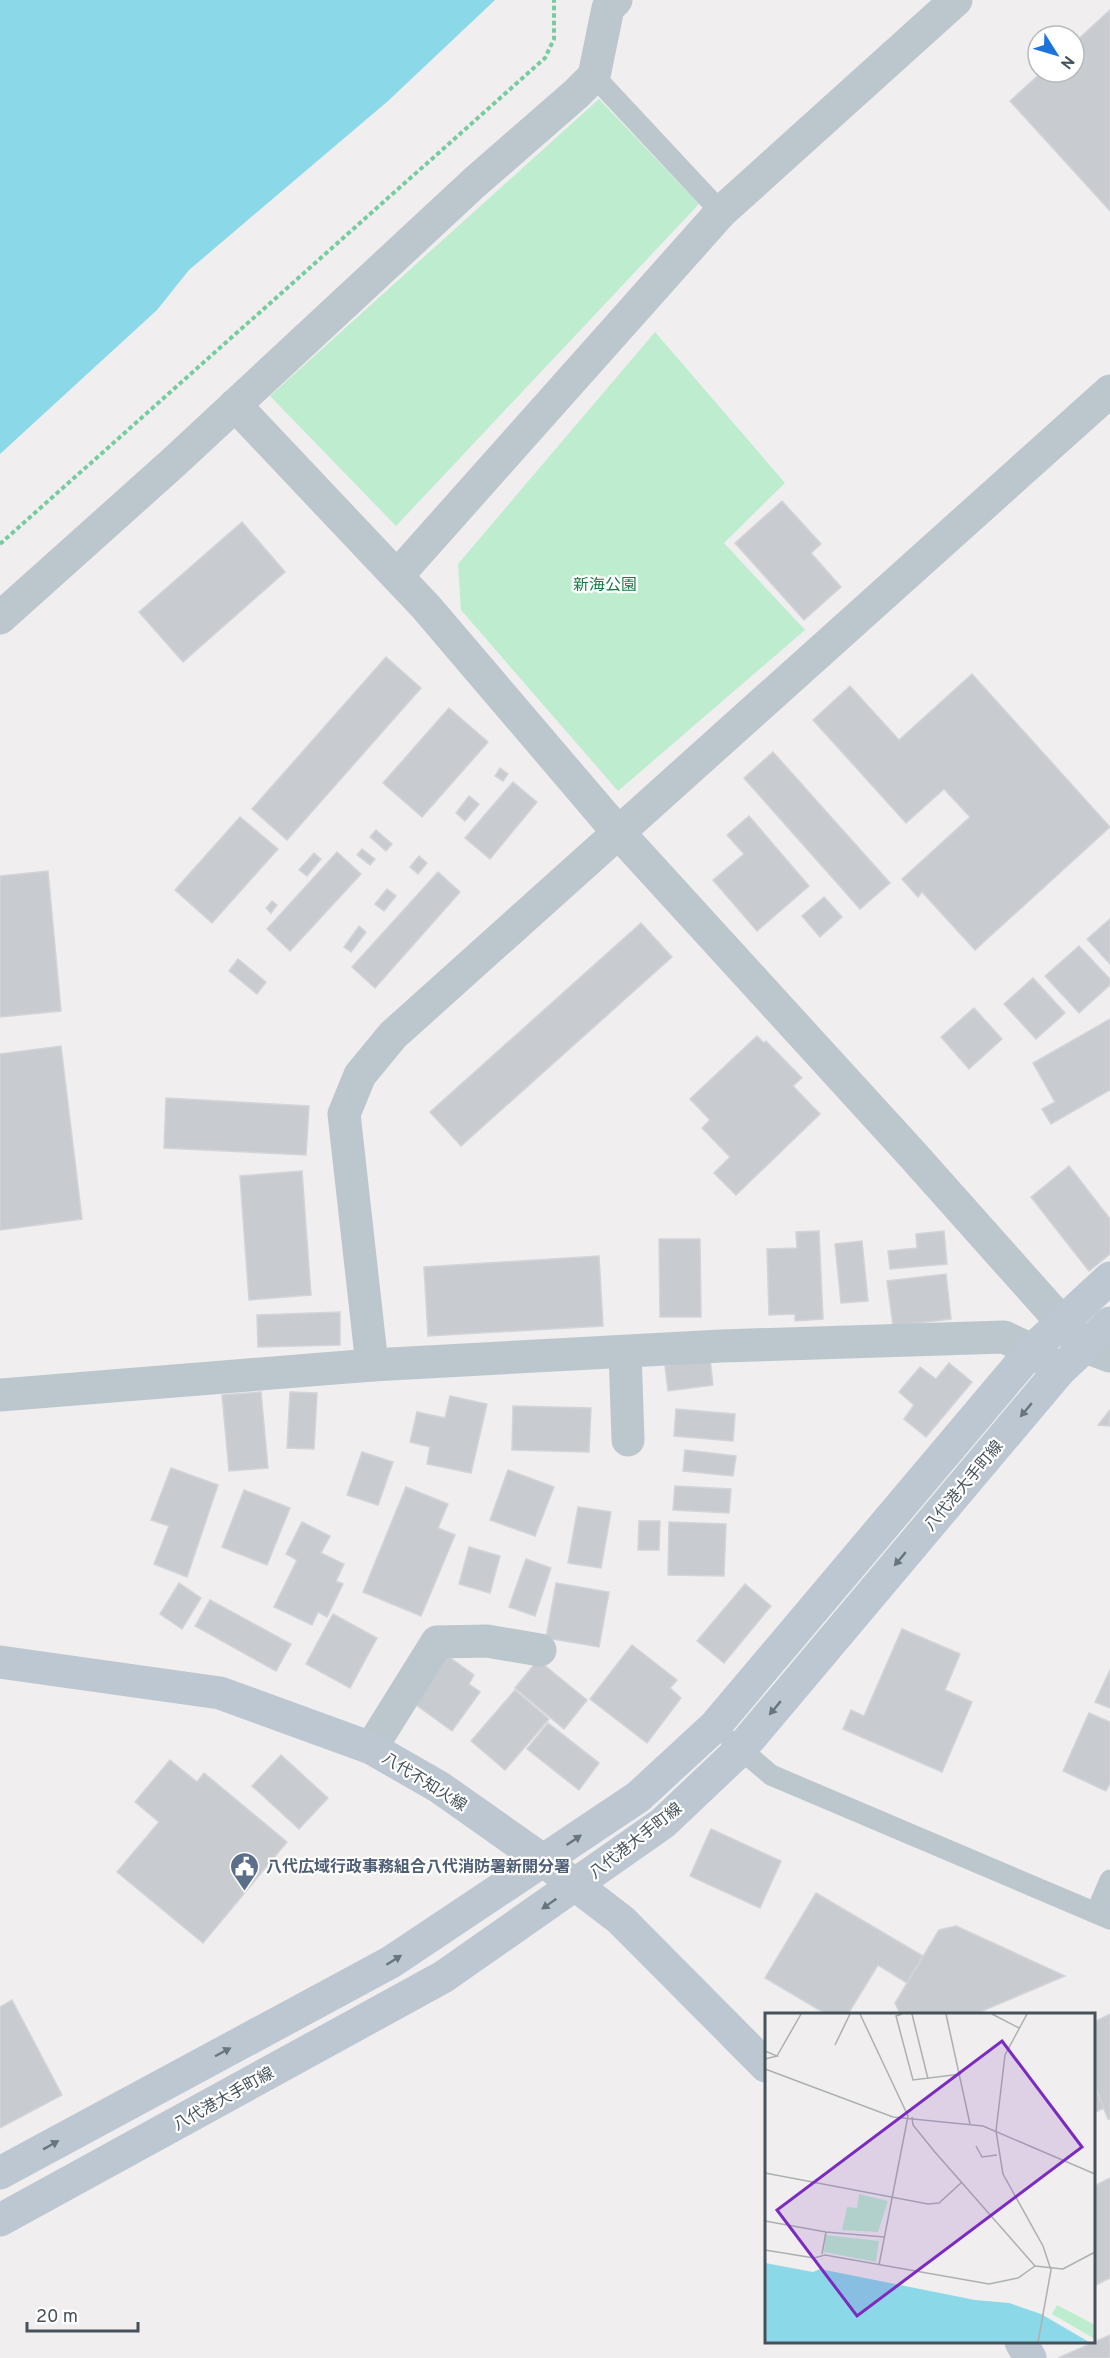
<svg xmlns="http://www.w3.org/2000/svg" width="1110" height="2358" font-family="Overpass,'Noto Sans JP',sans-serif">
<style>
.green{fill:#bdedce}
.water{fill:#8bd8e9}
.building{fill:#c8cbd0;stroke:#d2d4d9;stroke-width:1.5}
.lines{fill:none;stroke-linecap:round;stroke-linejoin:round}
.path{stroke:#76cb9f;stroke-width:4;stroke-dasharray:4.5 3;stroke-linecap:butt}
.lane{stroke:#bcc6cd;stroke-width:21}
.street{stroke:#bcc6cd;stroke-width:33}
.secondary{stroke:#bcc7d1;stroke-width:33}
.oneway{fill:#69757e}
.labels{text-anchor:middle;stroke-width:4.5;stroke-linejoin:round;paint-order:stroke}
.park-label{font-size:16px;fill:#197a47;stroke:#fff}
.street-label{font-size:16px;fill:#46525b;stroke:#fff}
.service-label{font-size:16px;font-weight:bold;fill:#4e5e75;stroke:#fff;text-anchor:start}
.inset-road{fill:none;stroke:#acb0b3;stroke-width:1.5}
.view{fill:#7b2cbf;fill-opacity:0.15;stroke:#7b2cbf;stroke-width:3}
.inset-edge{fill:none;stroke:#46525b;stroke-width:3}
</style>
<rect width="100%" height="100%" fill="#f0eeee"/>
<!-- green -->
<g class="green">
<polygon points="599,99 699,204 396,526 270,396"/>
<polygon points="655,332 785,483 724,543 805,630 618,791 461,610 458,564"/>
</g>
<!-- water -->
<polygon class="water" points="0,0 495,0 388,101 189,270 157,310 0,454"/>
<!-- building -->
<g class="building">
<polygon points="1110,10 1110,211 1010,101 1042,72 1074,72 1074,43"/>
<polygon points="782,501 821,544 811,553 841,587 804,620 735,543"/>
<polygon points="242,522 285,572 183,662 139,612"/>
<polygon points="386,657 421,688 287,840 252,809"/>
<polygon points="972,674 1110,827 975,950 922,892 918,897 902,879 970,817 944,789 906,823 813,720 850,686 899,740"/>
<polygon points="449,708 488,742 422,817 383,783"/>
<polygon points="773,752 890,883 860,909 744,778"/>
<polygon points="500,768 508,774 503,781 495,776"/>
<polygon points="513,782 537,802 490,859 465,838"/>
<polygon points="469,796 479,804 465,821 456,813"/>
<polygon points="749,816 809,886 757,931 713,880 744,854 727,835"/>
<polygon points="240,817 278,849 212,923 175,890"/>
<polygon points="376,830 392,844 386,851 370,837"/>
<polygon points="362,849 375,859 370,865 357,855"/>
<polygon points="337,852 361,874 290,951 267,929"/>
<polygon points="314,853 321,859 307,876 299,870"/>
<polygon points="419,856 427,863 418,874 410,867"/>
<polygon points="48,871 61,1011 0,1017 0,876"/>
<polygon points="438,872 460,892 375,988 352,967"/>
<polygon points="387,889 396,896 384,911 375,904"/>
<polygon points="824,897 842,917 820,937 802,916"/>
<polygon points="272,901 277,905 271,913 266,908"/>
<polygon points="1110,919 1110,964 1087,939"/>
<polygon points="641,923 672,957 461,1146 430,1112"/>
<polygon points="359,926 366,932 351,952 344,947"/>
<polygon points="1079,946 1110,979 1110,985 1079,1013 1045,976"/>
<polygon points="238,959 266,982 257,994 229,971"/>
<polygon points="1033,978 1065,1013 1036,1039 1004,1004"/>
<polygon points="974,1008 1002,1039 969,1069 941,1037"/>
<polygon points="1110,1019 1110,1090 1051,1124 1042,1109 1055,1102 1033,1063"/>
<polygon points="757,1036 764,1043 766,1041 802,1078 793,1086 820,1114 736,1195 714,1173 730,1157 702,1128 710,1120 690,1099"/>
<polygon points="61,1046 82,1219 0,1230 0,1054"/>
<polygon points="166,1098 309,1106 306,1155 164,1148"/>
<polygon points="1069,1166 1110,1219 1110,1254 1089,1271 1031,1197"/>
<polygon points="302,1171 311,1295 249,1300 240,1176"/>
<polygon points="819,1231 823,1319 795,1321 795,1314 769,1315 767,1249 797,1248 796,1232"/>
<polygon points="944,1231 947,1264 890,1269 888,1251 917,1248 916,1234"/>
<polygon points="659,1239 700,1239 701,1317 660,1317"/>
<polygon points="862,1241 868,1301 841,1303 835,1244"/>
<polygon points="599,1256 603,1326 428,1336 424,1267"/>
<polygon points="946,1274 951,1319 893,1326 887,1281"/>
<polygon points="340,1312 340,1345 258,1347 257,1315"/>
<polygon points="710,1359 713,1385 668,1391 665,1366"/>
<polygon points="949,1363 972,1382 926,1437 904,1419 914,1405 899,1392 920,1367 936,1379"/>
<polygon points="261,1392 268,1468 229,1471 222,1395"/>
<polygon points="290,1392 317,1393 314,1449 287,1448"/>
<polygon points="450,1396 487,1404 471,1473 427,1464 430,1447 410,1442 417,1412 445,1418"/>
<polygon points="513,1406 591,1408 589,1452 512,1450"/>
<polygon points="676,1409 735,1414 733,1441 674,1436"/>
<polygon points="1110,1410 1110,1426 1098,1425"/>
<polygon points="685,1450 736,1456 733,1476 683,1471"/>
<polygon points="362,1452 393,1462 378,1505 347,1495"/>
<polygon points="171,1468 218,1485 187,1577 154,1564 169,1526 151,1520"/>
<polygon points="508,1470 554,1487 535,1536 490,1520"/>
<polygon points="675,1486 731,1489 729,1513 673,1510"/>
<polygon points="406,1487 448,1504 438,1528 455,1535 421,1616 363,1592"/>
<polygon points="244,1490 290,1508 267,1565 222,1547"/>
<polygon points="578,1507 611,1512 601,1568 568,1563"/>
<polygon points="639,1521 660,1521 659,1550 638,1550"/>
<polygon points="302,1522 330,1536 321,1553 344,1564 336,1581 343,1584 327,1617 318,1612 312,1625 274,1607 297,1560 286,1554"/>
<polygon points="669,1522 726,1524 724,1576 668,1575"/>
<polygon points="469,1547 500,1556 490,1593 459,1584"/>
<polygon points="526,1559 551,1568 535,1616 509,1607"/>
<polygon points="179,1583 201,1598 182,1629 160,1614"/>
<polygon points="556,1583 609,1592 599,1647 546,1638"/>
<polygon points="745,1584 771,1606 724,1663 697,1641"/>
<polygon points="210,1600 291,1644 276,1671 195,1626"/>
<polygon points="333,1614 377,1638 350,1688 306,1664"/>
<polygon points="902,1629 960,1654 945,1690 972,1702 942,1772 843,1729 851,1710 864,1716"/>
<polygon points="632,1645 677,1680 670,1688 681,1698 647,1743 590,1699"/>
<polygon points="442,1652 474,1675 469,1684 480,1692 452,1731 408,1699"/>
<polygon points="538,1660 587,1700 564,1729 515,1688"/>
<polygon points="1110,1670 1110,1708 1095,1702"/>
<polygon points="515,1690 549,1719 505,1770 471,1741"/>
<polygon points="1089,1713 1110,1722 1110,1783 1106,1791 1063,1771"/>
<polygon points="548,1723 599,1763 579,1790 527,1749"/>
<polygon points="281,1755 328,1798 299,1829 252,1786"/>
<polygon points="170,1760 197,1782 204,1773 287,1842 203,1943 117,1872 159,1822 135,1802"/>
<polygon points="711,1829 781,1861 760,1908 690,1876"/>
<polygon points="816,1893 923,1956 907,1983 878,1965 848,2014 826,2014 765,1978"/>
<polygon points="956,1926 1065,1976 975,2014 900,2014 895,2003 939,1930"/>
<polygon points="12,2000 62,2095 0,2128 0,2007"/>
<polygon points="1110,2014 1110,2119 1108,2119 1094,2085 1094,2022"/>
<polygon points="1094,2085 1104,2108 1094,2113"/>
<polygon points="1110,2178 1110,2278 1094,2286 1094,2186"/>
<polygon points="1110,2335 1110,2358 1058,2358"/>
</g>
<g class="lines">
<!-- path -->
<polyline class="path" points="0,544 545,58 554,39 554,0"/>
<!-- lane -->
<g class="lane">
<polyline points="594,76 721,212"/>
<polyline points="731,1741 771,1775 1110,1919"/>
<polyline points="1096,1913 1110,1880"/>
</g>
<!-- street -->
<g class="street">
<polyline points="235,405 426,607 617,831 911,1153 1083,1346 1110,1356"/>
<polyline points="397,576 721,212 956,0"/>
<polyline points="0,618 174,462 475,182 576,94 594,76 608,8 616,0"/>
<polyline points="625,1352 628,1440"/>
<polyline points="372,1365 344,1114 360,1075 393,1035 1110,391"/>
<polyline points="0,1395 372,1365 721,1346 1004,1337 1032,1350 1053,1366"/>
<polyline points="371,1748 437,1642 487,1641 540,1650"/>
</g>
<!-- secondary -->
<g class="secondary">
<polyline points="0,1662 220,1693 371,1748 439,1787 544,1861 621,1920 766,2066"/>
<polyline points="0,2173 391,1962 638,1797 715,1726 1032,1350 1110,1278"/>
<polyline points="0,2220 443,1977 663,1823 740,1750 1059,1371 1110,1323"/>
<polyline points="1021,2342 1030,2358"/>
</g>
</g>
<!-- one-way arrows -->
<defs><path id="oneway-solid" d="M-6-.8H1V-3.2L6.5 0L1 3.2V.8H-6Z" transform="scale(1.5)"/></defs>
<g class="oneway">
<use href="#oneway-solid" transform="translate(1026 1410) rotate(130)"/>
<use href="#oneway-solid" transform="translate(900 1559) rotate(130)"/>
<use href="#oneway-solid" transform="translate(775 1708) rotate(130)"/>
<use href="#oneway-solid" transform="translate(574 1840) rotate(-34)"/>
<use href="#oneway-solid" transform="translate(549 1904) rotate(145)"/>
<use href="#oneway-solid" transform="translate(394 1960) rotate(-32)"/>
<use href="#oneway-solid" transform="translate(223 2052) rotate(-28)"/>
<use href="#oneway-solid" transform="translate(51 2145) rotate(-29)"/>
</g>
<!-- icons -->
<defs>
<symbol id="civic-pin" viewBox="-11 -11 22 30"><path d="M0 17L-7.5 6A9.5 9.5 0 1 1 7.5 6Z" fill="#5c6f8a" stroke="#fff"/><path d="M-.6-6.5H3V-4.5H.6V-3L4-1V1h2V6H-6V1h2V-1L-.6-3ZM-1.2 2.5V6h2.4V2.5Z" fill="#fff"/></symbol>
</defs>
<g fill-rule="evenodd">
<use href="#civic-pin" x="228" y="1850" width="33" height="45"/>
</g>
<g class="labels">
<!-- park labels -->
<g class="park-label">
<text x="605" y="590">新海公園</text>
</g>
<!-- street labels -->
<g class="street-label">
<text transform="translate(963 1485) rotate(-50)" y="6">八代港大手町線</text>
<text transform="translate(425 1781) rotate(32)" y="6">八代不知火線</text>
<text transform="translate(635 1840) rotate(-38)" y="6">八代港大手町線</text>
<text transform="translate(223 2098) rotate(-29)" y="6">八代港大手町線</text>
</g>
<!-- service labels -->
<g class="service-label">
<text x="266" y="1872">八代広域行政事務組合八代消防署新開分署</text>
</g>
</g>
<!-- overview -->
<g transform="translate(765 2013)">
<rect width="330" height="330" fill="#f0eeee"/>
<path d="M94,181L123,188L113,219L77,217L82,194L92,195ZM61,222L114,228L111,249L59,239ZM292,292L330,312V326L287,301Z" fill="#bdedce"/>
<path d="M0,250L48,259L55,256L210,287L244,290L276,301L324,329H0Z" fill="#8bd8e9"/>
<path class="inset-road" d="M95,1L143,103L114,252M137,1L131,3L148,67L196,61M147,1L163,66M181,1L205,111M227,1L254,15M262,1L240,42L231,118L238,161L278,233L286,257L273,329M70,32L85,1M0,38L12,43L0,46M12,43L36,1M0,56L128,104L218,113L330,161M147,104L148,112L169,138L270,253L298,256L330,239M211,133L217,144L232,142M0,160L163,191L174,190L196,170M0,208L61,219L119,224M0,237L49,245L60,242L224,271L253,265L270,253M57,241L61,219"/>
<path class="view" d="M237,28L317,134L92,303L12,197Z"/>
<rect width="330" height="330" class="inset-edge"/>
</g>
<!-- north arrow -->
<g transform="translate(1056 54) rotate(127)"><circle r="28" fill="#ffffff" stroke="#b5babd" stroke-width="1.5"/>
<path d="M0-4.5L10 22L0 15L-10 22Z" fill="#1d75db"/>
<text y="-9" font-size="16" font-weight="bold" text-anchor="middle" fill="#46525b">N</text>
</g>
<!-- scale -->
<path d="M27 2322v9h111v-9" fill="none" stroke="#46525b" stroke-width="3"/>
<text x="36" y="2322" font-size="18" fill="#46525b" stroke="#ffffff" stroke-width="4.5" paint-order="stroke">20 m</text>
</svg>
